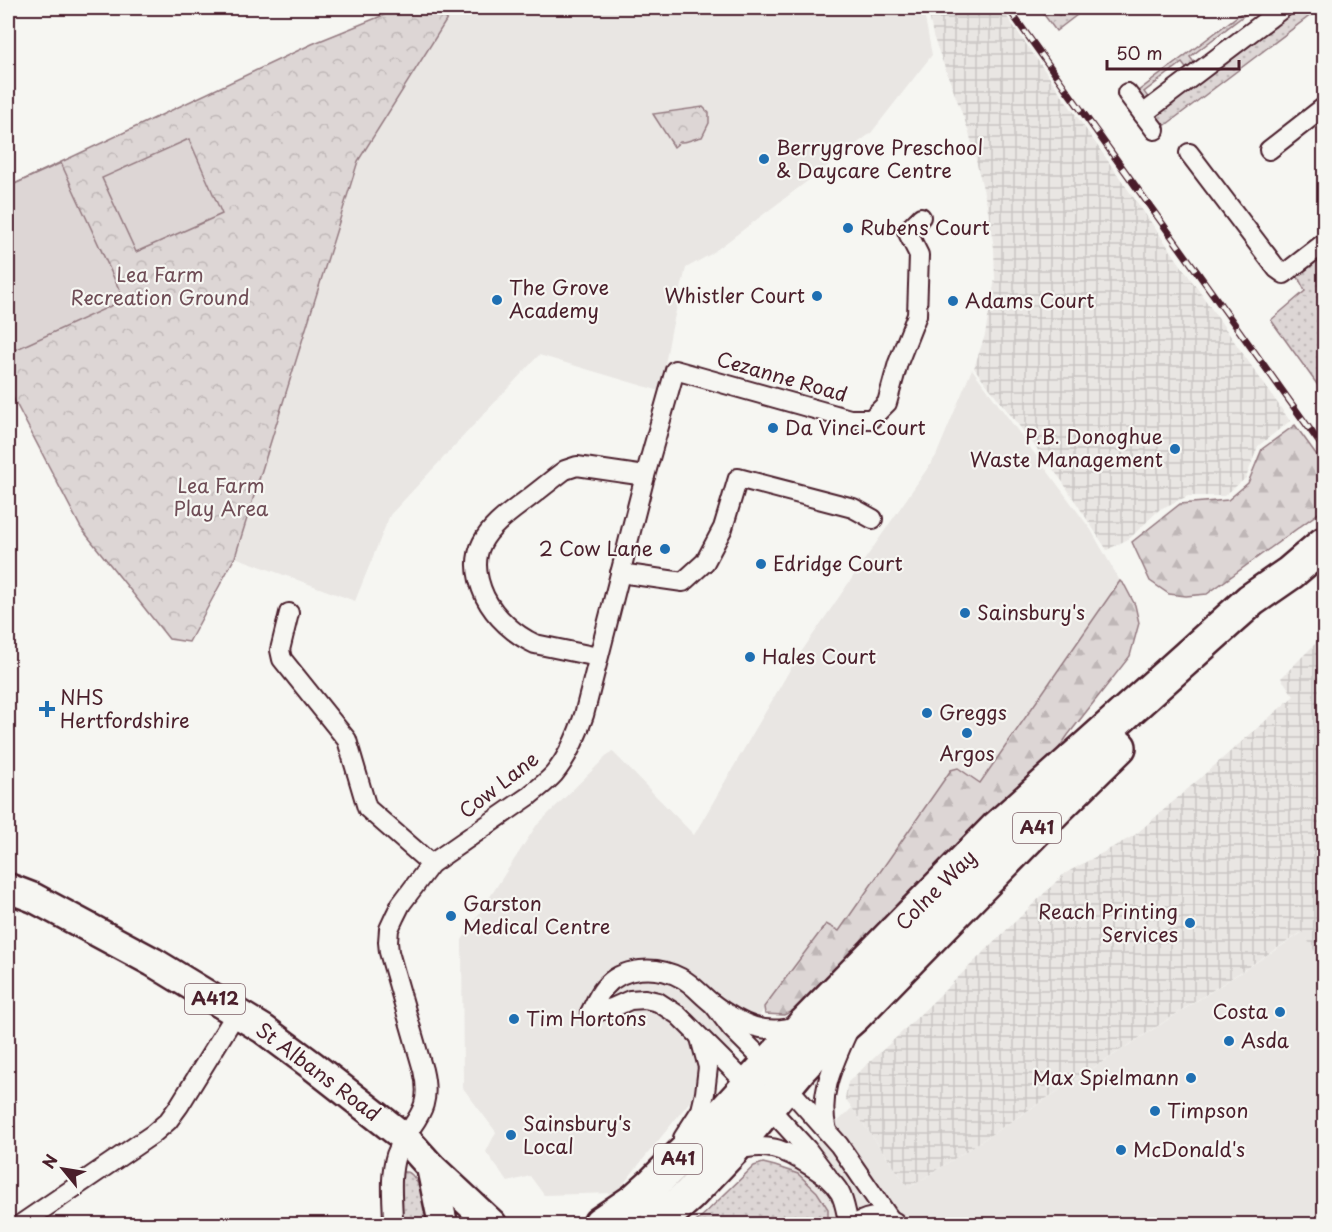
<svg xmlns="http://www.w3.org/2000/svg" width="1332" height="1232" font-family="'Playpen Sans',sans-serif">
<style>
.built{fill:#e9e6e3}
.industrial{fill:url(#industrial-grid)}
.grass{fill:url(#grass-dots);stroke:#947a80;stroke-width:1.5}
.forest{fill:url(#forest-firs);stroke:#947a80;stroke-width:1.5}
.park{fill:url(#park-crowns);stroke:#947a80;stroke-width:1.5}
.pitch{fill:#ddd6d5;stroke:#947a80;stroke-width:1.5}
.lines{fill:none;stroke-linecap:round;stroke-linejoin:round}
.street-casing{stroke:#4a1f2b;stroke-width:22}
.primary-casing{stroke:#4a1f2b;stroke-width:33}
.highway-casing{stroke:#4a1f2b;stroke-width:38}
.street{stroke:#f6f6f2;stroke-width:18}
.primary{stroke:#f6f6f2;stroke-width:28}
.highway{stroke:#f6f6f2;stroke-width:33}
.rail-casing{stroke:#4a1f2b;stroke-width:7}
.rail{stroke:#f6f6f2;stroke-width:4.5;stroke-dasharray:14;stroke-linecap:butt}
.poi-dot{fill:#1f6fb2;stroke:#f6f6f2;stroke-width:2}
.labels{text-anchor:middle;stroke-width:4.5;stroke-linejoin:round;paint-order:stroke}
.shield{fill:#f6f6f2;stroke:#7e6067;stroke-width:1.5}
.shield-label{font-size:18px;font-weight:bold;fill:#4a1f2b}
.poi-label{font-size:20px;fill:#4a1f2b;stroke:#f6f6f2;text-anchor:start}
.park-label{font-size:20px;fill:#6f4d56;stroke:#f6f6f2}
.street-label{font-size:20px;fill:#4a1f2b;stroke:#f6f6f2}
</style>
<defs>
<pattern id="industrial-grid" width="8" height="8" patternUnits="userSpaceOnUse" patternTransform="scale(1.5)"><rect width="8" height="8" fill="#e9e6e3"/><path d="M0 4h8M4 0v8" fill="none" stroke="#c9c5c3"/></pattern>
<pattern id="grass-dots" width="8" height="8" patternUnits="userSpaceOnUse" patternTransform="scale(1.5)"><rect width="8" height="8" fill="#ddd6d5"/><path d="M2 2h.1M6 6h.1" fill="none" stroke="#bfb7b7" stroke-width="1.8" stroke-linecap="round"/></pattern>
<pattern id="forest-firs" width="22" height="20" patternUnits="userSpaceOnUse" patternTransform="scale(1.5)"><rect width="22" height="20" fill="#ddd6d5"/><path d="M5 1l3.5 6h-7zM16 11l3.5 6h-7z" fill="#bfb7b7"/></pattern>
<pattern id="park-crowns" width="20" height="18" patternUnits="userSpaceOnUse" patternTransform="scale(1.5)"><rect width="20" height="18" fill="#ddd6d5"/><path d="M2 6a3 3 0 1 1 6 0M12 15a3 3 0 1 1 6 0" fill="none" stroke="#bfb7b7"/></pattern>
</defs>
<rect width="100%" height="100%" fill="#f6f6f2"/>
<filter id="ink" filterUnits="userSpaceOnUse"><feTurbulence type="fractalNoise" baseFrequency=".0167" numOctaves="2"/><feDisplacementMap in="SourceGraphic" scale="12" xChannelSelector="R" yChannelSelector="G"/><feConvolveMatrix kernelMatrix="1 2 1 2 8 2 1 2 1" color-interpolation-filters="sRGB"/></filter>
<g filter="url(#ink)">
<!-- built -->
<g class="built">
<polygon points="454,8 923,8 932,55 871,133 711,254 686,268 671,332 660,391 539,355 390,515 355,601 235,557 358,161"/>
<polygon points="972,369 1091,530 1120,581 980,783 958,768 951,770 839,932 826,924 762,1012 616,1193 544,1195 530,1176 508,1182 486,1152 496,1132 463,1088 462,940 536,826 612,751 694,835 795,661 936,456"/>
<polygon points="1303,932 1324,965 1324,1224 709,1224 768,1167 788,1169 852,1108 909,1188"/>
</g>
<!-- industrial -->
<g class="industrial">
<polygon points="928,8 1001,8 1290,421 1258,446 1246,478 1224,496 1188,496 1160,509 1130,538 1107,550 1062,481 974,368 985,335 995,279 994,248 987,205 969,132 933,36"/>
<polygon points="1324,635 1324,965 1302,932 909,1188 845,1098 848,1082 899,1035 1064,874 1135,835 1294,696 1281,678"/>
</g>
<!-- grass -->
<g class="grass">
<polygon points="1039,8 1086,8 1056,31"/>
<polygon points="1248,8 1266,8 1268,9 1257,17 1251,10 1190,57 1196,65 1188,71 1182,63 1144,92 1150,100 1146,103 1137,92"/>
<polygon points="1296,8 1320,8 1163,127 1154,116"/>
<polygon points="1324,254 1324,394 1271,320 1305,291 1297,275"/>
<polygon points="763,1163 775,1166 798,1174 817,1192 828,1209 828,1224 725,1224 719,1220 714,1224 694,1224 754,1166"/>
<path d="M403,1172C407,1172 408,1171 412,1175C421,1185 430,1211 435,1224H399L400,1174Z"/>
</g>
<!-- forest -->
<g class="forest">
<polygon points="1295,425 1324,465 1324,509 1207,594 1186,596 1169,594 1150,581 1132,542 1180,504 1228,500 1248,483 1262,449"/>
<polygon points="1120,581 1125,586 1135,605 1139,623 1130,656 1068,735 1057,751 804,1005 784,1015 765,1014 764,1007 826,924 839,931 951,770 958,768 980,783"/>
</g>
<!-- park -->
<g class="park">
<polygon points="401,8 454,8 358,161 235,557 189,642 169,639 81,528 8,388 8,187 312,44"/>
<path d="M703,107L709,113V123L702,137C693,138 688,143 680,142L674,147L653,114Z"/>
</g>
<!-- pitch -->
<g class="pitch">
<polygon points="189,139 222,214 136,252 102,178"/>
<polygon points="61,163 124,300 8,353 8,187"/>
</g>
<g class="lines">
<defs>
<g id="street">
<polyline points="1127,93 1155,130"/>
<polyline points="1143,114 1283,8"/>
<polyline points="1269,150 1324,107"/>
<polyline points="1189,153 1277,269 1284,274 1324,243"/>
<polyline points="620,573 683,582 705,562 723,528 738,478 853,508 873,519"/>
<polyline points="289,613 280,650 282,659 347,740 367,808 431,864"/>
<path d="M598,657L535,644C515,635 495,617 485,597C464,551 486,530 521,504C536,493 550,481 565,470L577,466L645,476"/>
<polyline points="713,1004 732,1029 768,1065 839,1145 890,1219"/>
<polyline points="590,1013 612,1008 630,1000 645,999 658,1002 678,1015 749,1086 807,1149 828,1177"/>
<path d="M590,1013C594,1005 598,995 604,988C622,966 657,965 681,978C693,984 702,996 713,1004C740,1024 766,1037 799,1025"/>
<path d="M827,1131C818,1094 833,1065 848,1031"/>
<polyline points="683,1138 701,1110 705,1093 708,1067 700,1038"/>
<path d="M732,1151C767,1142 783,1148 812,1167C823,1174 833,1181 840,1193C845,1202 846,1214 849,1224"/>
<polyline points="21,1224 153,1134 168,1121 179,1106 237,1012"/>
<path d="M393,1224C393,1202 389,1177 396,1155C409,1120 434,1116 423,1070L389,952L388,942L389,929L395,916L401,904L431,864L529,796C537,789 547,782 554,774C568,757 577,736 584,715L645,476L675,370L850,419H871L887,403L898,363L917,315L919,255L907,231L921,217"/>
<path d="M855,1224C868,1216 881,1214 895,1222"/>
</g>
<g id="primary">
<polyline points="8,888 34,898 153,962 263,1029 313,1066 405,1138 431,1167 492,1224"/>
<polyline points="431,1167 443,1224"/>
</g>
<g id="highway">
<polyline points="600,1224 634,1201 654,1183 722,1115 806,1023 996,829 1251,600 1290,573 1324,544"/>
<polyline points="656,1224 689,1195 731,1151 801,1067 828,1039 854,1016 1057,808 1119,747"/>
</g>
</defs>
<!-- street casing -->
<use href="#street" class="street-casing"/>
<!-- primary casing -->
<use href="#primary" class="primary-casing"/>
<!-- highway casing -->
<use href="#highway" class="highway-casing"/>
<!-- street -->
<use href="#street" class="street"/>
<!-- primary -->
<use href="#primary" class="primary"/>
<!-- highway -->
<use href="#highway" class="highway"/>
<defs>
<polyline id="rail" points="1008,8 1324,449"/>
</defs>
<!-- rail casing -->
<use href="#rail" class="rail-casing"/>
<!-- rail -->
<use href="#rail" class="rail"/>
</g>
</g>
<!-- markers -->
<g class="poi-dot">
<circle cx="764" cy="159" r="6"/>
<circle cx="848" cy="228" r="6"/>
<circle cx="817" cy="296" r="6"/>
<circle cx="497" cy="300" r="6"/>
<circle cx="953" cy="301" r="6"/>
<circle cx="773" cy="428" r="6"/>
<circle cx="1175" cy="449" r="6"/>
<circle cx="665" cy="549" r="6"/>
<circle cx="761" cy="564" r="6"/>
<circle cx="965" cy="613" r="6"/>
<circle cx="750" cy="657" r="6"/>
<path d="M44 700h6v6h6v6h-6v6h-6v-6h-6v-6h6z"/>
<circle cx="927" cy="713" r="6"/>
<circle cx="967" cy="733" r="6"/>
<circle cx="451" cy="916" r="6"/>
<circle cx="1190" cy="923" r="6"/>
<circle cx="1280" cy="1012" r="6"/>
<circle cx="514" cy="1019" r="6"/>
<circle cx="1229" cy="1041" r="6"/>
<circle cx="1191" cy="1078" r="6"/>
<circle cx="1155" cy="1111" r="6"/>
<circle cx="511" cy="1135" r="6"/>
<circle cx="1121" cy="1150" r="6"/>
</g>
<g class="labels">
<!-- shield labels -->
<g class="shield">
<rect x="1013" y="813" width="48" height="30" rx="4.5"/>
<rect x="185" y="984" width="60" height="30" rx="4.5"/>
<rect x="654" y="1144" width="48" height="30" rx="4.5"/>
</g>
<g class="shield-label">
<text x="1037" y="834">A41</text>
<text x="215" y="1005">A412</text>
<text x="678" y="1165">A41</text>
</g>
<!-- poi labels -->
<g class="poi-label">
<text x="776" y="155">Berrygrove Preschool<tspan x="776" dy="23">&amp; Daycare Centre</tspan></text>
<text x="860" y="235">Rubens Court</text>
<text x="509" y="295">The Grove<tspan x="509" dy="23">Academy</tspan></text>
<text x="805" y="303" text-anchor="end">Whistler Court</text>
<text x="965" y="308">Adams Court</text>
<text x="785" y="435">Da Vinci Court</text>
<text x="1163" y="444" text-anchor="end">P.B. Donoghue<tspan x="1163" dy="23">Waste Management</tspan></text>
<text x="653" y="556" text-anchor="end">2 Cow Lane</text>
<text x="773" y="571">Edridge Court</text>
<text x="977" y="620">Sainsbury's</text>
<text x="762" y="664">Hales Court</text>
<text x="60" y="705">NHS<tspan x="60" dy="23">Hertfordshire</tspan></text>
<text x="939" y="720">Greggs</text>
<text x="967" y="761" text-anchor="middle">Argos</text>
<text x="463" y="911">Garston<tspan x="463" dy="23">Medical Centre</tspan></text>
<text x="1178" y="919" text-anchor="end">Reach Printing<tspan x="1178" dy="23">Services</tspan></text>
<text x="1268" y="1019" text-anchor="end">Costa</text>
<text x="526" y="1026">Tim Hortons</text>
<text x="1241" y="1048">Asda</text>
<text x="1179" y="1085" text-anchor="end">Max Spielmann</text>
<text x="1167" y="1118">Timpson</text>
<text x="523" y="1131">Sainsbury's<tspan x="523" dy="23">Local</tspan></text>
<text x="1133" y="1157">McDonald's</text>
</g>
<!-- park labels -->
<g class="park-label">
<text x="160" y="282">Lea Farm<tspan x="160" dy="23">Recreation Ground</tspan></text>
<text x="221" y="493">Lea Farm<tspan x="221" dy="23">Play Area</tspan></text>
</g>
<!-- street labels -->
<g class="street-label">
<text transform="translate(782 377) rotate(16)" y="7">Cezanne Road</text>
<text transform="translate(499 785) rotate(-38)" y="7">Cow Lane</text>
<text transform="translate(936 890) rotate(-45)" y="7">Colne Way</text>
<text transform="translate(318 1072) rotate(37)" y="7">St Albans Road</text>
</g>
</g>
<!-- margin -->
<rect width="1332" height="1232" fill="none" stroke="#f6f6f2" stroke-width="30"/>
<rect x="15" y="15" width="1302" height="1202" fill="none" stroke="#4a1f2b" stroke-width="2" filter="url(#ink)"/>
<!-- north arrow -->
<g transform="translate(63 1169) rotate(300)" stroke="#f6f6f2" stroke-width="4.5" paint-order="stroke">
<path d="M0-4.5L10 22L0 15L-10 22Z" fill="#4a1f2b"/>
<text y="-9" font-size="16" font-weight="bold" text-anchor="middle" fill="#4a1f2b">N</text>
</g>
<!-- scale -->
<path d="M1107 60v9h132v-9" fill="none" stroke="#4a1f2b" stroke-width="3"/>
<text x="1116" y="60" font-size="18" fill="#4a1f2b" stroke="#f6f6f2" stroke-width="4.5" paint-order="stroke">50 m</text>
</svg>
